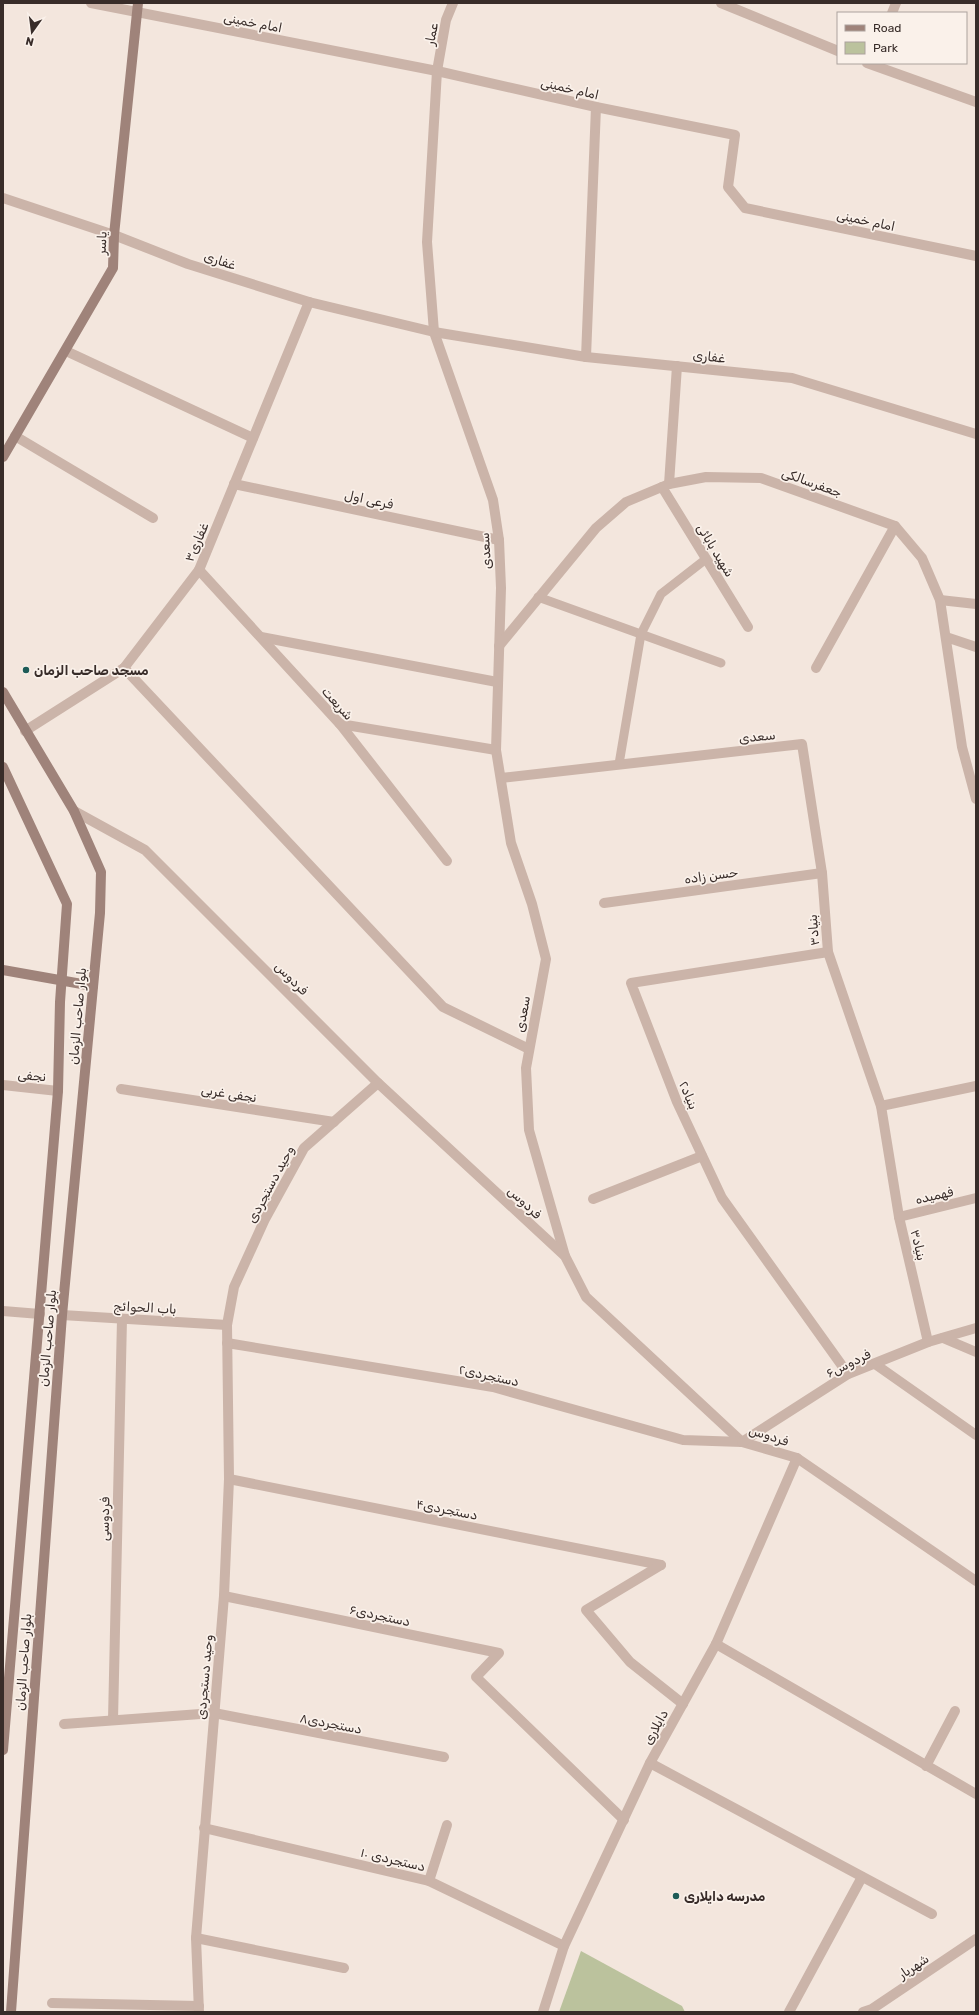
<svg xmlns="http://www.w3.org/2000/svg" width="979" height="2015" font-family="Rubik,'Noto Naskh Arabic',sans-serif">
<style>
.green{fill:#bbc29d}
.lines{fill:none;stroke-linecap:round;stroke-linejoin:round}
.lane{stroke:#cbb4a9;stroke-width:9}
.street{stroke:#cbb4a9;stroke-width:10}
.secondary{stroke:#9f837a;stroke-width:10}
.poi-dot{fill:#1d5b57;stroke:#faf1ea;stroke-width:1.5}
.labels{text-anchor:middle;stroke-width:3.5;stroke-linejoin:round;paint-order:stroke}
.street-label{font-size:13px;fill:#382c29;stroke:#faf1ea}
.poi-label{font-size:13px;font-weight:bold;fill:#382c29;stroke:#faf1ea;text-anchor:start}
</style>
<rect width="100%" height="100%" fill="#f3e6dd"/>
<!-- green -->
<polygon class="green" points="581,1951 682,2006 685,2012 559,2012"/>
<g class="lines">
<!-- lane -->
<g class="lane">
<polyline points="538,597 721,663"/>
<polyline points="619,764 641,634 661,594 706,559"/>
</g>
<!-- street -->
<g class="street">
<polyline points="91,3 437,71 596,107 735,135 728,187 745,208 976,256"/>
<polyline points="453,3 446,20 437,71 427,242 434,332 493,500 499,540 501,588 496,750 511,843 532,904 546,959 526,1068 529,1130 565,1256"/>
<polyline points="721,3 838,51"/>
<polyline points="892,13 896,3"/>
<polyline points="867,63 976,102"/>
<polyline points="3,198 114,235 188,264 309,302 434,332 586,357 792,378 976,434"/>
<polyline points="66,351 253,438"/>
<polyline points="586,357 596,107"/>
<polyline points="15,436 153,518"/>
<polyline points="234,484 499,540"/>
<polyline points="669,484 677,366"/>
<polyline points="662,487 748,627"/>
<polyline points="199,570 340,724 447,861"/>
<polyline points="940,600 976,604"/>
<polyline points="261,637 497,682"/>
<polyline points="946,637 976,647"/>
<polyline points="499,646 596,528 626,502 669,484 706,477 761,478 895,526 922,558 940,600 962,747 976,799"/>
<polyline points="124,668 443,1007 529,1049"/>
<polyline points="816,668 895,526"/>
<polyline points="340,724 496,750"/>
<polyline points="25,731 124,668 199,570 309,302"/>
<polyline points="501,778 802,744 822,873 828,952 881,1106 899,1217 928,1342"/>
<polyline points="74,811 145,850 378,1083 565,1256 586,1297 742,1442 797,1458 976,1581"/>
<polyline points="604,903 822,873"/>
<polyline points="828,952 631,983 677,1102 722,1198 848,1374"/>
<polyline points="3,1085 58,1091"/>
<polyline points="121,1089 334,1122"/>
<polyline points="881,1106 976,1086"/>
<polyline points="593,1199 702,1156"/>
<polyline points="899,1217 976,1198"/>
<polyline points="3,1311 40,1314"/>
<polyline points="62,1315 227,1325"/>
<polyline points="943,1338 976,1352"/>
<polyline points="227,1343 493,1387 683,1440 742,1442"/>
<polyline points="875,1364 976,1435"/>
<polyline points="742,1442 848,1374 928,1342 976,1328"/>
<polyline points="229,1479 661,1565"/>
<polyline points="661,1565 586,1610 630,1662 683,1704"/>
<polyline points="224,1596 499,1653 476,1677 624,1820"/>
<polyline points="716,1644 976,1794"/>
<polyline points="113,1720 122,1319"/>
<polyline points="64,1724 214,1713 444,1757"/>
<polyline points="650,1763 932,1914"/>
<polyline points="926,1766 955,1711"/>
<polyline points="204,1828 429,1881 564,1946"/>
<polyline points="429,1881 447,1825"/>
<polyline points="196,1938 344,1968"/>
<polyline points="52,2003 199,2006"/>
<polyline points="199,2012 196,1938 224,1596 229,1479 227,1325 234,1287 265,1219 304,1148 378,1083"/>
<polyline points="543,2012 564,1946 650,1763 716,1644 797,1458"/>
<polyline points="789,2012 862,1877"/>
<polyline points="863,2012 872,2009 976,1939"/>
</g>
<!-- secondary -->
<g class="secondary">
<polyline points="3,457 113,268 114,235 138,3"/>
<polyline points="3,692 74,811 101,872 100,913 62,1315 11,2012"/>
<polyline points="3,767 67,904 60,1002 58,1091 3,1750"/>
<polyline points="3,970 93,986"/>
</g>
</g>
<!-- markers -->
<g class="poi-dot">
<circle cx="26" cy="670" r="4"/>
<circle cx="676" cy="1896" r="4"/>
</g>
<g class="labels">
<!-- street labels -->
<g class="street-label">
<text transform="translate(253 22) rotate(11)" y="5">امام خمینی</text>
<text transform="translate(431 34) rotate(-79)" y="5">عمار</text>
<text transform="translate(570 88) rotate(13)" y="5">امام خمینی</text>
<text transform="translate(866 220) rotate(12)" y="5">امام خمینی</text>
<text transform="translate(101 243) rotate(-87)" y="5">یاسر</text>
<text transform="translate(220 260) rotate(18)" y="5">غفاری</text>
<text transform="translate(709 356) rotate(6)" y="5">غفاری</text>
<text transform="translate(812 482) rotate(20)" y="5">جعفرسالکی</text>
<text transform="translate(369 499) rotate(12)" y="5">فرعی اول</text>
<text transform="translate(196 542) rotate(-67)" y="5">غفاری۳</text>
<text transform="translate(716 550) rotate(59)" y="5">شهید بابائی</text>
<text transform="translate(485 551) rotate(-94)" y="5">سعدی</text>
<text transform="translate(338 703) rotate(48)" y="5">شریعت</text>
<text transform="translate(757 736) rotate(-6)" y="5">سعدی</text>
<text transform="translate(711 875) rotate(-8)" y="5">حسن زاده</text>
<text transform="translate(813 930) rotate(-95)" y="5">بنیاد۳</text>
<text transform="translate(292 978) rotate(45)" y="5">فردوس</text>
<text transform="translate(522 1014) rotate(-80)" y="5">سعدی</text>
<text transform="translate(77 1016) rotate(-85)" y="5">بلوار صاحب الزمان</text>
<text transform="translate(32 1075) rotate(6)" y="5">نجفی</text>
<text transform="translate(229 1093) rotate(9)" y="5">نجفی غربی</text>
<text transform="translate(689 1095) rotate(67)" y="5">بنیاد۲</text>
<text transform="translate(270 1184) rotate(-62)" y="5">وحید دستجردی</text>
<text transform="translate(934 1195) rotate(-13)" y="5">فهمیده</text>
<text transform="translate(525 1202) rotate(43)" y="5">فردوس</text>
<text transform="translate(919 1245) rotate(77)" y="5">بنیاد۳</text>
<text transform="translate(145 1307) rotate(3)" y="5">باب الحوائج</text>
<text transform="translate(47 1338) rotate(-85)" y="5">بلوار صاحب الزمان</text>
<text transform="translate(848 1363) rotate(-26)" y="5">فردوس۶</text>
<text transform="translate(489 1375) rotate(12)" y="5">دستجردی۲</text>
<text transform="translate(769 1435) rotate(18)" y="5">فردوس</text>
<text transform="translate(447 1509) rotate(11)" y="5">دستجردی۴</text>
<text transform="translate(104 1519) rotate(-89)" y="5">فردوسی</text>
<text transform="translate(380 1615) rotate(12)" y="5">دستجردی۶</text>
<text transform="translate(23 1662) rotate(-86)" y="5">بلوار صاحب الزمان</text>
<text transform="translate(204 1677) rotate(-85)" y="5">وحید دستجردی</text>
<text transform="translate(331 1723) rotate(11)" y="5">دستجردی۸</text>
<text transform="translate(655 1727) rotate(-61)" y="5">دایلاری</text>
<text transform="translate(393 1859) rotate(13)" y="5">دستجردی ۱۰</text>
<text transform="translate(913 1966) rotate(-34)" y="5">شهریار</text>
</g>
<!-- poi labels -->
<g class="poi-label">
<text x="34" y="675">مسجد صاحب الزمان</text>
<text x="684" y="1901">مدرسه دایلاری</text>
</g>
</g>
<!-- border -->
<rect width="979" height="2015" fill="none" stroke="#382c29" stroke-width="8"/>
<!-- legend -->
<rect x="837" y="12" width="130" height="52" fill="#faf1ea" stroke="#aca29d"/>
<rect x="845" y="25" width="20" height="6" fill="#9f837a" stroke="#aca29d"/>
<text x="873" y="32" font-size="12" fill="#382c29">Road</text>
<rect x="845" y="42" width="20" height="12" fill="#bbc29d" stroke="#aca29d"/>
<text x="873" y="52" font-size="12" fill="#382c29">Park</text>
<!-- north arrow -->
<g transform="translate(32 32) rotate(194)" stroke="#faf1ea" stroke-width="3" paint-order="stroke">
<path d="M0-3L7 15L0 10L-7 15Z" fill="#382c29"/>
<text y="-6" font-size="11" font-weight="bold" text-anchor="middle" fill="#382c29">N</text>
</g>
</svg>
